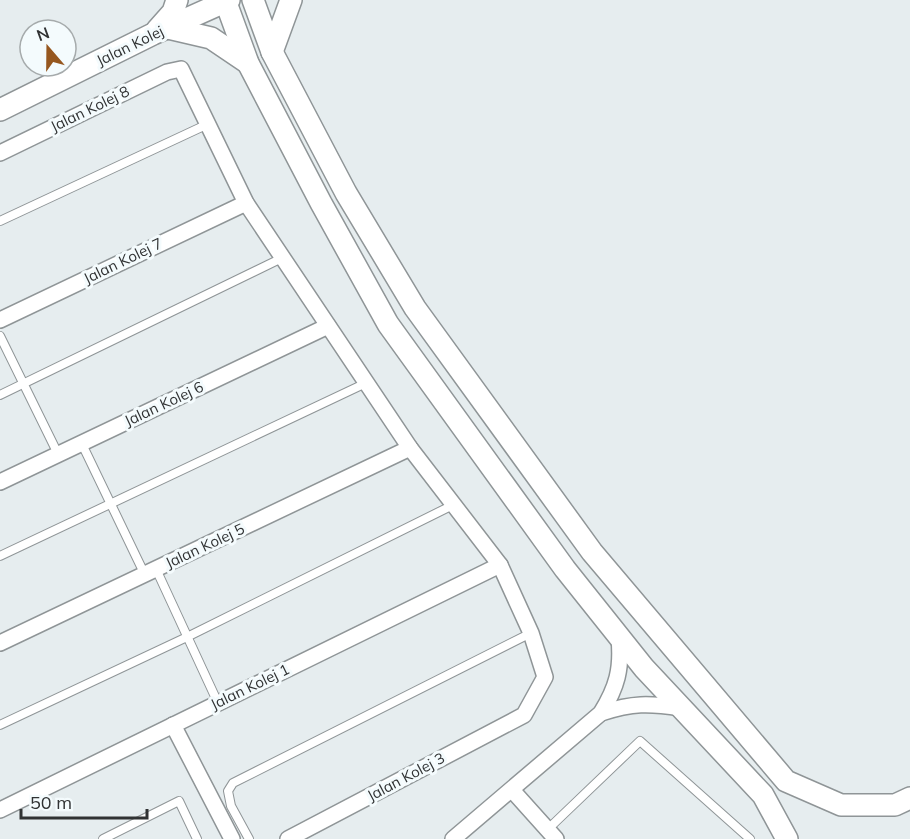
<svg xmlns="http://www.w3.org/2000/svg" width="910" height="839" font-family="Mulish,sans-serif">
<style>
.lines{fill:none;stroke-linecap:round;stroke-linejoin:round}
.lane-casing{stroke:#8f9597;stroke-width:10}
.street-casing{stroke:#8f9597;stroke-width:18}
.secondary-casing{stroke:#8f9597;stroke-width:24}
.lane{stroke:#fff;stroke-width:8}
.street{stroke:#fff;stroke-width:15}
.secondary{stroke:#fff;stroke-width:21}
.labels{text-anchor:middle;stroke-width:6;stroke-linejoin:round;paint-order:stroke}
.street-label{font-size:15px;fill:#303233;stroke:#f4fbfd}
</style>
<rect width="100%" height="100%" fill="#e6edef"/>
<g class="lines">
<defs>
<g id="lane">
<polyline points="0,221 208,124"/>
<polyline points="0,336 58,454"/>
<polyline points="0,395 282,258"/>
<polyline points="81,442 145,575"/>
<polyline points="0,556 366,383"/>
<polyline points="156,569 218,703"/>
<polyline points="0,725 187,637 453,505"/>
<polyline points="547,830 640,741 750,839"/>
<polyline points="103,839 179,801 197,839"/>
<polyline points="249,839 231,806 228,791 233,783 531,633"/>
</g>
<g id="street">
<polyline points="0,153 167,72 181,69 246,203 410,448 500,565 531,633 545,677 524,715 288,839"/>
<polyline points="0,320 246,203"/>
<polyline points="0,482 328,326"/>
<polyline points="0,643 410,448"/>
<path d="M601,713C633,703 648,703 681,708"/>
<polyline points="173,725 232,839"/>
<polyline points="512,790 556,839"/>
<polyline points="0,810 500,565"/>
<path d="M453,839L601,713C617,687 622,669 619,638"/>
</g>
<g id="secondary">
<polyline points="225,0 248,63 321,203 388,324 565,569 644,668 763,795 787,839"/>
<polyline points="253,0 272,52 346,193 415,308 592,552 786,781 841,805 895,805 910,798"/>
<polyline points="168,28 211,38 248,63"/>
<polyline points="157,30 173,12 177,0"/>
<polyline points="272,52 291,0"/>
<polyline points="0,110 153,34 229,0"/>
</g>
</defs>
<!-- lane casing -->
<use href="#lane" class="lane-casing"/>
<!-- street casing -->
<use href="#street" class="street-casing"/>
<!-- secondary casing -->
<use href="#secondary" class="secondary-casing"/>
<!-- lane -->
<use href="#lane" class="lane"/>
<!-- street -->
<use href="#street" class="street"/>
<!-- secondary -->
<use href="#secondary" class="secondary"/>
</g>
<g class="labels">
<!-- street labels -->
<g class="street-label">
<text transform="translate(130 46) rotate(-26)" y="5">Jalan Kolej</text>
<text transform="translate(90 109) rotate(-26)" y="5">Jalan Kolej 8</text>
<text transform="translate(123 261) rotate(-26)" y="5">Jalan Kolej 7</text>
<text transform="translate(164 404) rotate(-25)" y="5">Jalan Kolej 6</text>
<text transform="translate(205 546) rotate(-25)" y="5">Jalan Kolej 5</text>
<text transform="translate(250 687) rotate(-26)" y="5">Jalan Kolej 1</text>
<text transform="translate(406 777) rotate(-28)" y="5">Jalan Kolej 3</text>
</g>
</g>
<!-- north arrow -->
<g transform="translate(48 48) rotate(340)"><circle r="28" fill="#f4fbfd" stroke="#a6abac" stroke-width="1.5"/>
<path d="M0-4.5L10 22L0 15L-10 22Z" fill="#96571f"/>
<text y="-9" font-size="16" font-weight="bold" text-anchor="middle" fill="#303233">N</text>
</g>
<!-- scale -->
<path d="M21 809v9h126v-9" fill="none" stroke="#303233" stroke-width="3"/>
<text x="30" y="809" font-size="18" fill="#303233" stroke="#f4fbfd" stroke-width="4.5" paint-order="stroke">50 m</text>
</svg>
